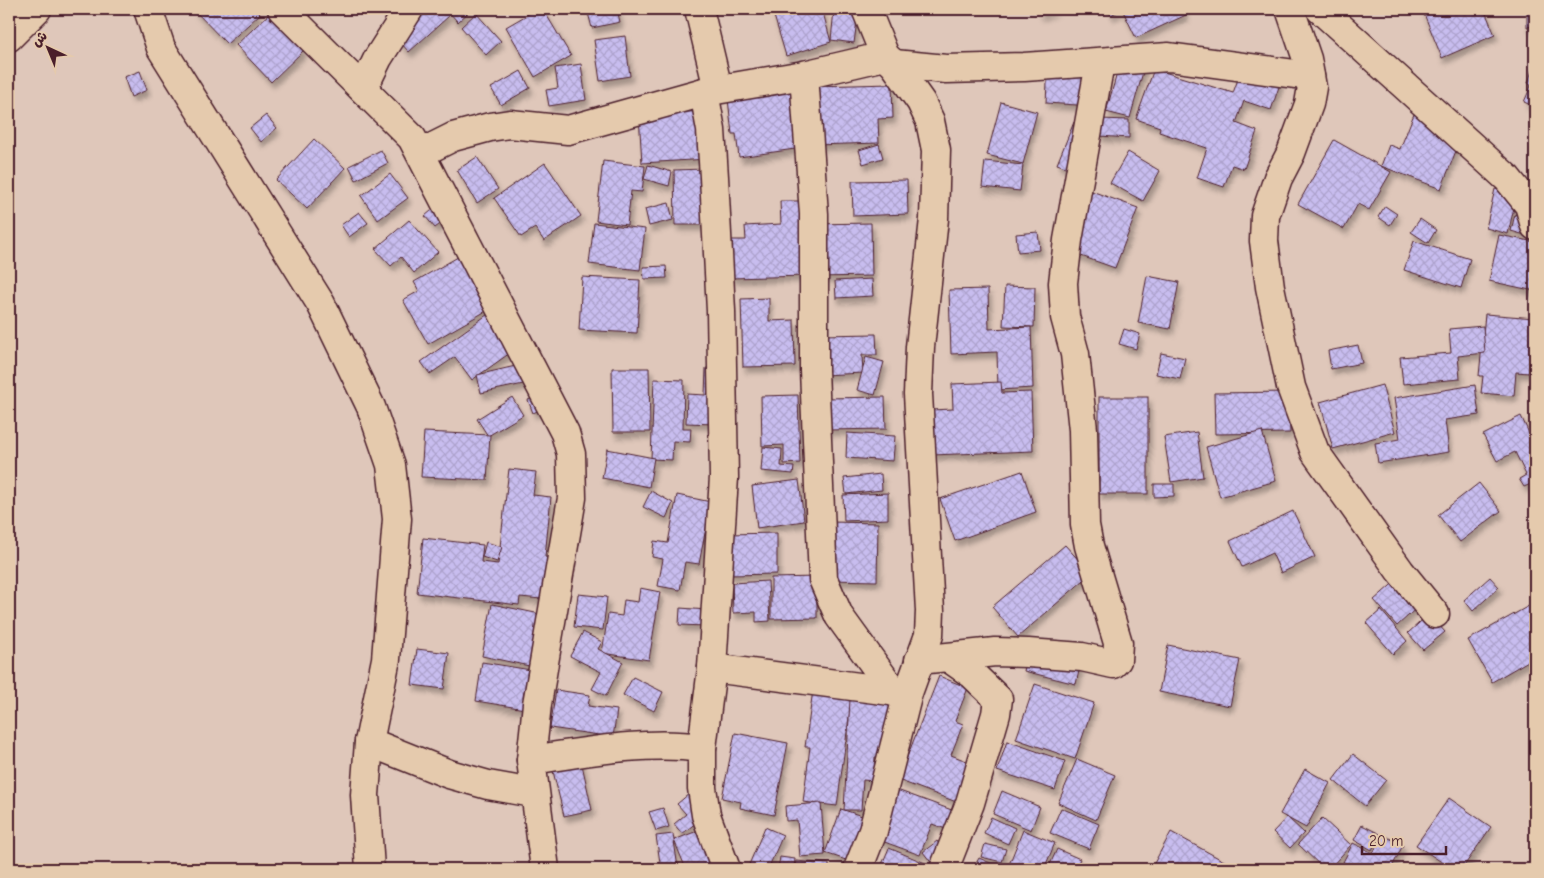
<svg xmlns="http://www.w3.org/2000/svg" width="1544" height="878" font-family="'Comic Neue','Playpen Sans Arabic',sans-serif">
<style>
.building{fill:url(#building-cross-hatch);stroke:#4a1f2b;filter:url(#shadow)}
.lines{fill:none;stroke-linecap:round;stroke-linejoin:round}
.minor-casing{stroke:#4a1f2b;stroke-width:31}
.minor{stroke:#e5caad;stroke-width:28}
</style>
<defs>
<pattern id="building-cross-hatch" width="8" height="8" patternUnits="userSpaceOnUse" patternTransform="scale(1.25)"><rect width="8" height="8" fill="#c8bdef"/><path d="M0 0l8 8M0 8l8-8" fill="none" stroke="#ada2cd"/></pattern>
<filter id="shadow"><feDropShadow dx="3" dy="5.5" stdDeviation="2.5" flood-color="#0004"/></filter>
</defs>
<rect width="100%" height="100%" fill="#dfc7ba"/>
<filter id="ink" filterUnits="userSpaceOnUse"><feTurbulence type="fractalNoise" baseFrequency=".02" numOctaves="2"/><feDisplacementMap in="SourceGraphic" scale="10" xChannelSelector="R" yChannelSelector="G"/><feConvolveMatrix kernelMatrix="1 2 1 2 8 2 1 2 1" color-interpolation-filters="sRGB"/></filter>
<g filter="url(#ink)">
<!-- building -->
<g class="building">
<polygon points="193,9 255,9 260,14 227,44"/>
<polygon points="416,9 443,9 449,16 409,52 390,31"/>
<polygon points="446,9 472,9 458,22"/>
<polygon points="537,9 543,9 571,56 535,77 506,27"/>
<polygon points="587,9 617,9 620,22 592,28"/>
<polygon points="772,9 822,9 831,42 786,56"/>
<polygon points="1038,9 1055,9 1041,15"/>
<polygon points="1108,9 1183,9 1186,15 1136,38 1122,9 1111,15"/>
<polygon points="1422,9 1484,9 1495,35 1442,58"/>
<polygon points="1527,9 1535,9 1535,26 1527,27"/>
<polygon points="834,10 858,13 854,43 831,40"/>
<polygon points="270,13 304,50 271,82 236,45"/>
<polygon points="476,13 501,41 486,55 461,27"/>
<polygon points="625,36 630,76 600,81 594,40"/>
<polygon points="1121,59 1145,65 1130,118 1106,112"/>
<polygon points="1535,61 1535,86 1528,83"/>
<polygon points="581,64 586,100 549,106 546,90 558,88 555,68"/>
<polygon points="1048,64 1095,67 1092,106 1046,103"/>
<polygon points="1242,68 1281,81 1271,110 1244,101 1236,123 1257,131 1244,169 1232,165 1224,187 1197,178 1207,148 1159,132 1160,127 1136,119 1154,69 1233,93"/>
<polygon points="140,71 147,90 131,97 124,77"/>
<polygon points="521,71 530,88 501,105 491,88"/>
<polygon points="892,84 893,118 878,119 879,143 815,145 814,86"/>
<polygon points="1531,86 1535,88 1535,107 1524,102"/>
<polygon points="801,89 809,147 739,157 736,134 732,134 728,99"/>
<polygon points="1001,102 1037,112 1023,164 987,155"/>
<polygon points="705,111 708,159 642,163 639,115"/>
<polygon points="1414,114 1463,133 1441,189 1381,166 1389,145 1400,149"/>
<polygon points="266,115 277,128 261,142 250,128"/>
<polygon points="1100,119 1129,120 1129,138 1099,136"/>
<polygon points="1074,122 1091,129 1074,170 1057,164"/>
<polygon points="314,139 345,168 307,209 276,180"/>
<polygon points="1334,140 1391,172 1369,210 1358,204 1344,229 1298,204"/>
<polygon points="879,144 883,158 863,164 859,150"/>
<polygon points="381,150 388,163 356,180 349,166"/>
<polygon points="1128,152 1160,171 1143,201 1110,183"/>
<polygon points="477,157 498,189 477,203 457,170"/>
<polygon points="603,161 645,166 642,192 631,191 627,225 596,221"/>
<polygon points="985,161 1023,165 1020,191 982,187"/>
<polygon points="545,163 581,216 544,241 535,228 521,237 494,198"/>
<polygon points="648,165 672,172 669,186 644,179"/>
<polygon points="704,169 704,225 675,225 674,170"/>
<polygon points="390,174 408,198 378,220 361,196"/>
<polygon points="907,180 908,214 853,216 852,181"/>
<polygon points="1086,189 1138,208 1115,268 1064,250"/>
<polygon points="1495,189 1517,194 1508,234 1486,228"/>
<polygon points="780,201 804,201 806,276 731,278 730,240 746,240 745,226 781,224"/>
<polygon points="669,203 673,220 649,226 645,209"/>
<polygon points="438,205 448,218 435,228 425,216"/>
<polygon points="1385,206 1397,214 1390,225 1378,217"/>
<polygon points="359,212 368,223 349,237 341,225"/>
<polygon points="1515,214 1535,220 1532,237 1511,231"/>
<polygon points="1420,219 1436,230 1428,243 1411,232"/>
<polygon points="409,220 438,252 414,273 401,257 391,266 375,249"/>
<polygon points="594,223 645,229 640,270 589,264"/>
<polygon points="871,223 872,276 814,277 813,224"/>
<polygon points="1038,232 1040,250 1018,252 1016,234"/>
<polygon points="1499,235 1535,242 1535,291 1489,281"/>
<polygon points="1414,241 1470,259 1461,288 1404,270"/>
<polygon points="465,253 495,306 428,344 403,300 419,291 414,282"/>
<polygon points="666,266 667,278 644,279 643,267"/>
<polygon points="1147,276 1179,282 1170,329 1138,323"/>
<polygon points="582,277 640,280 637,333 579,330"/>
<polygon points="872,279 873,296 836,298 835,281"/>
<polygon points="1005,286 1035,287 1034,327 1003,326"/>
<polygon points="988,289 989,329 1031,327 1033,388 998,390 997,352 951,354 949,290"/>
<polygon points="769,298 769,321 794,320 795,366 743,367 741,299"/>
<polygon points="491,312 517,348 472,380 455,357 430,374 421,362"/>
<polygon points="1485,314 1535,318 1529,373 1516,372 1514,396 1481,393 1483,376 1479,376"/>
<polygon points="1483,326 1485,353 1458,356 1460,379 1403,384 1400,357 1451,353 1449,329"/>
<polygon points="1124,329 1140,334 1136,349 1119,344"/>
<polygon points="876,334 877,355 862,355 863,373 823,375 821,335"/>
<polygon points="1358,345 1362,363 1331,369 1328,351"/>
<polygon points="1161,353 1185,358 1180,379 1156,374"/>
<polygon points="866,357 884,362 875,395 857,390"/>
<polygon points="524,364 528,383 481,393 477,375"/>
<polygon points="612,368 649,368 650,432 613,432"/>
<polygon points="706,368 717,369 714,424 686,423 687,394 705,395"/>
<polygon points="654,379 684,380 683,428 691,428 690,442 673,441 672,460 651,459"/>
<polygon points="1001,382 1002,393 1031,392 1033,451 932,455 931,410 953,409 952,384"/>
<polygon points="1382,385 1395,432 1333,449 1320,402"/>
<polygon points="1475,385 1479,415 1445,420 1449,452 1378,463 1375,443 1400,439 1394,398"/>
<polygon points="546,392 551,405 533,413 528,400"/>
<polygon points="1289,392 1290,433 1215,434 1214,393"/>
<polygon points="798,395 800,463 784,464 784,445 762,446 761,396"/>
<polygon points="512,397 523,415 488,436 477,419"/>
<polygon points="885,397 886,429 827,430 826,398"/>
<rect x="1099" y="397" width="49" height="97"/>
<polygon points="1521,416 1535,446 1535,482 1524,487 1519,479 1526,475 1515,452 1497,461 1483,435"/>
<polygon points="1262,431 1276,481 1220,497 1206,447"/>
<polygon points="424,432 490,435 487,480 421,477"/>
<polygon points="1197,432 1203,477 1171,482 1164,437"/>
<polygon points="847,433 895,436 893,461 846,458"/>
<polygon points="763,447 782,449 781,466 794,467 793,474 761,471"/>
<polygon points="607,449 654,458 649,487 602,478"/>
<polygon points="509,469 536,472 533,495 551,497 545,557 557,559 552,600 520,597 519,605 417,593 423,538 483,545 481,562 498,564"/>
<polygon points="1022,471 1036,512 955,541 940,499"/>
<polygon points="881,474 882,490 846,494 844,478"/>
<polygon points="799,480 804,521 757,528 752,486"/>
<polygon points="1479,483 1501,511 1460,542 1438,515"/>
<polygon points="1154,484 1174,484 1174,496 1154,497"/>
<polygon points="651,491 673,503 666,518 643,507"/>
<polygon points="888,493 888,519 844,521 843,495"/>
<polygon points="677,495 711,502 699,564 685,562 680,590 658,586 663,559 652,557 654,541 668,543"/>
<polygon points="1293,511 1315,557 1281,573 1272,553 1242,567 1230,541"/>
<polygon points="831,522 878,523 877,581 830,580"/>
<polygon points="777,533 777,574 729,575 728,534"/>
<polygon points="486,542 502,547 497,562 482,557"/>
<polygon points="1065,545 1091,574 1018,637 992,607"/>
<polygon points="817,577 817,618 771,619 771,578"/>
<polygon points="1490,577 1499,587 1473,611 1464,600"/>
<polygon points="1398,579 1421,604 1397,626 1374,600"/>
<polygon points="768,581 770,621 756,622 756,612 733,613 732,583"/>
<polygon points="640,588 660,592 649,660 602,653 608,614 622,616 624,600 638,602"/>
<polygon points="578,594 607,597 603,630 574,627"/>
<polygon points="1534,603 1535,657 1492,682 1468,640"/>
<polygon points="492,604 545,615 534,667 482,656"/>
<polygon points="680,608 707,610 706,626 679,625"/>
<polygon points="1381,610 1407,641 1393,654 1366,623"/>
<polygon points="1429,614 1445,632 1423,650 1408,633"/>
<polygon points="583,632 602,642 598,649 623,662 606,696 592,689 601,672 570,656"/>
<polygon points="1168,645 1240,660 1230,706 1159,692"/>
<polygon points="417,649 449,653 444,689 412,685"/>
<polygon points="1029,650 1081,662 1076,684 1024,671"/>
<polygon points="482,662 531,670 525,709 476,701"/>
<polygon points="939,676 968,688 955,721 963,724 951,755 990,770 975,809 898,780"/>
<polygon points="633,677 663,692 654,711 623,695"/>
<polygon points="1035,684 1094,703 1075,759 1016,739"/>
<polygon points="556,690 590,695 588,706 617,710 613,737 550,728"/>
<polygon points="813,690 852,695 837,806 803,802 810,747 805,747"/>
<polygon points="850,699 890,701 887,758 875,757 874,781 863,780 861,810 844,810"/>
<polygon points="735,733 788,743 774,815 740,808 741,802 722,798"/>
<polygon points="1007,741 1065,761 1055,790 997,771"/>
<polygon points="1353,754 1386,780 1365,806 1333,780"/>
<polygon points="1077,759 1115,775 1096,820 1058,803"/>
<polygon points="581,760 592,810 564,816 552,767"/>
<polygon points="1305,769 1330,783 1306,828 1280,814"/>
<polygon points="897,790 960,813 954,832 932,824 920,855 879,840"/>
<polygon points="1002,791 1040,807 1031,830 993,814"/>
<polygon points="690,793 707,814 682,834 674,824 686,814 677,804"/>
<polygon points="1449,798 1491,827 1462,869 1452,869 1416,845"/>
<polygon points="821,803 825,855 800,857 797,820 786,821 785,806"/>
<polygon points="663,808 669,827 656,831 649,812"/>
<polygon points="1061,808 1099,824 1089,849 1050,833"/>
<polygon points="841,809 868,818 852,862 825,853"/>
<polygon points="991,817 1015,828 1008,844 984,833"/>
<polygon points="1287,817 1304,833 1290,848 1273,832"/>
<polygon points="1322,818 1351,845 1329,869 1324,869 1298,844"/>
<polygon points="1362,825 1380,834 1372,850 1354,840"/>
<polygon points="765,827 783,835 768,869 752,869 748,867"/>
<polygon points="705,828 731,858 701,869 686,869 674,840"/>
<polygon points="1023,830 1055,843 1044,869 1014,869 1008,867"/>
<polygon points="1171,832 1233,866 1232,869 1151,869"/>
<polygon points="673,834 678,868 661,869 656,836"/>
<polygon points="1383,835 1403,845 1391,869 1358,869 1343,862 1353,843 1373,853"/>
<polygon points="937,841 951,859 936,869 923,852"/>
<polygon points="985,844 1006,849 1002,862 981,857"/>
<polygon points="889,848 930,865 928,869 880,869"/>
<polygon points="1057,849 1080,859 1075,869 1048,869"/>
<polygon points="780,857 795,859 794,869 778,869"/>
<polygon points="979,858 1004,869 973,869"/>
<polygon points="796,861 829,864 829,869 795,869"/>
</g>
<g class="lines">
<defs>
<g id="minor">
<polyline points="148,9 161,48 321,304 371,407 391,465 397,519 386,659 369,742 365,795 370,869"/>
<polyline points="282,9 412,138 565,433 571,454 572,498 537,704 531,760 545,869"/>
<polyline points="699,9 718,89"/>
<polyline points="1290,9 1307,59 1312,87 1309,104 1291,153 1278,178 1265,216 1264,241 1270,287 1291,387 1315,452 1400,571 1435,614"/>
<polyline points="1320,9 1507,178 1529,205 1535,226"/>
<polyline points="9,37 37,9"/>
<polyline points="894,64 946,69 1024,67 1169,57 1310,76"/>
<polyline points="804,75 814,214 814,370 823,579 839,616 894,692"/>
<polyline points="363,89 378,58 409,9"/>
<polyline points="421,153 453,137 490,127 510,124 568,130 704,92 804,75 885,56"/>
<polyline points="919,660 995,652 1028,653 1082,657 1113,664 1117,660 1118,643 1089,546 1085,525 1083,430 1075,354 1065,317 1063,283 1068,240 1100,63"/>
<polyline points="712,668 906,693"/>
<polyline points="369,742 449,774 488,785 533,793"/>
<polyline points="702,748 712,668 724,477 721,311 714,177 711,130 704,92"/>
<path d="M531,760C586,752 646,740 702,748V788L706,815L726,869"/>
<polyline points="858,869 873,831 908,693 929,635 930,611 918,394 920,347 934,219 936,150 930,121 921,102 894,64 885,56 866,9"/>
<polyline points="944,869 970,803 996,714 998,699 972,674 949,658"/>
</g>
</defs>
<!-- minor casing -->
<use href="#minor" class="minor-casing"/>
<!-- minor -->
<use href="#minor" class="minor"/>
</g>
</g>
<!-- margin -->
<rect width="1544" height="878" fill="none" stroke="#e5caad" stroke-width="30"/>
<rect x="15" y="15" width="1514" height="848" fill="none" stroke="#4a1f2b" stroke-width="2" filter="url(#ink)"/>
<!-- north arrow -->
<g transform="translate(48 48) rotate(316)" stroke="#e5caad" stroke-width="4" paint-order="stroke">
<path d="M0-4L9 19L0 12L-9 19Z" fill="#4a1f2b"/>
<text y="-8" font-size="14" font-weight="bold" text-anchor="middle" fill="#4a1f2b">ش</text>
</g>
<!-- scale -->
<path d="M1362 846v8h84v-8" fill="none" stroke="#4a1f2b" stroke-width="2.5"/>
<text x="1369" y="846" font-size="15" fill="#4a1f2b" stroke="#e5caad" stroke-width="4" paint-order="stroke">20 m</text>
</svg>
